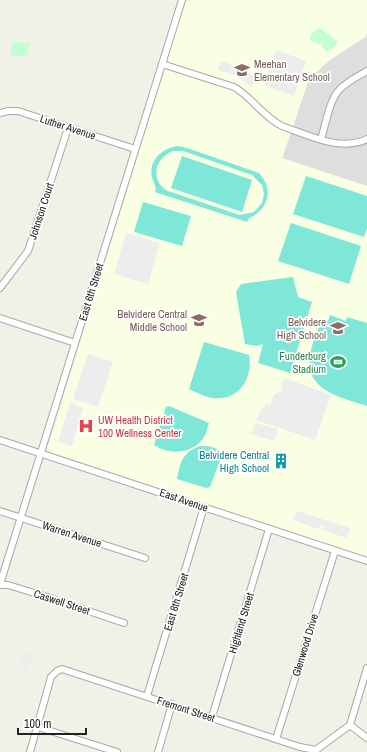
<svg xmlns="http://www.w3.org/2000/svg" width="367" height="752" font-family="'Archivo Narrow',sans-serif">
<style>
.residential{fill:#dfdede}
.education{fill:#f8ffe3}
.park{fill:#c1fed4}
.pitch{fill:#7ee7d7;fill-rule:evenodd}
.parking{fill:#ededed}
.lines{fill:none;stroke-linecap:round;stroke-linejoin:round}
.minor-casing{stroke:#a8a8a8;stroke-width:8}
.minor{stroke:#fff;stroke-width:6}
.labels{text-anchor:middle;stroke-width:3.5;stroke-linejoin:round;paint-order:stroke}
.education-label{font-size:11px;fill:#785e54;stroke:#fff;text-anchor:end}
.street-label{font-size:11px;fill:#212121;stroke:#fff}
.leisure-label{font-size:11px;fill:#27864d;stroke:#fff;text-anchor:end}
.health-label{font-size:11px;fill:#be3a42;stroke:#fff;text-anchor:start}
.culture-label{font-size:11px;fill:#0d838f;stroke:#fff;text-anchor:end}
</style>
<rect width="100%" height="100%" fill="#f2f1e7"/>
<!-- residential -->
<polygon class="residential" points="367,33 367,186 282,159 309,79 330,60 365,37"/>
<!-- education -->
<polygon class="education" points="186,0 367,0 367,33 365,37 330,60 309,79 282,158 367,186 367,557 53,453 48,448"/>
<!-- park -->
<g class="park">
<path d="M320,28L338,42L333,48L327,51L321,46L322,43L318,44L310,40C310,34 315,30 320,28Z"/>
<polygon points="12,42 30,43 26,57 10,55"/>
</g>
<!-- pitch -->
<g class="pitch">
<path d="M178,146L187,148L259,173C275,190 268,210 248,219L247,222L155,192C157,186 153,183 152,177C148,160 163,148 178,146ZM173,151H183L252,175L262,185L264,194L262,203L254,212L240,215L168,191C149,180 155,158 173,151Z"/>
<polygon points="182,156 252,180 242,212 171,188"/>
<polygon points="306,176 367,196 367,228 364,237 293,214"/>
<polygon points="143,202 191,216 182,246 134,232"/>
<polygon points="291,223 361,246 349,284 278,261"/>
<polygon points="293,277 298,297 312,302 290,373 258,363 263,344 257,346 245,344 236,292 241,284"/>
<path d="M330,315L346,321L347,317L367,323V406C343,398 305,391 310,357C311,344 318,331 322,319L328,321Z"/>
<path d="M204,342L249,355C253,373 243,396 222,398C210,400 199,394 189,389Z"/>
<path d="M169,406L209,423C207,429 206,436 201,441C189,454 169,455 154,445L166,407Z"/>
<path d="M200,446C210,446 217,446 222,455L210,487L206,488L177,479C180,462 183,452 200,446Z"/>
</g>
<!-- parking -->
<g class="parking">
<polygon points="276,50 306,61 294,96 264,85"/>
<polygon points="221,61 245,70 257,78 251,86 234,75 218,70"/>
<polygon points="126,233 160,243 148,284 114,274"/>
<polygon points="88,354 113,362 98,407 73,399"/>
<polygon points="284,378 331,395 315,440 256,420 266,403 270,405 274,394 282,391 283,388 281,387"/>
<polygon points="70,403 83,408 72,446 58,442"/>
<polygon points="255,423 278,429 274,441 251,434"/>
<polygon points="297,511 350,528 348,534 346,538 323,530 324,527 321,525 318,529 293,520"/>
<polygon points="23,652 34,655 28,671 18,668"/>
</g>
<g class="lines">
<defs>
<g id="minor">
<path d="M162,64L234,87C252,97 263,117 282,126C308,135 340,152 367,139"/>
<polyline points="0,113 8,111 18,111 135,149"/>
<path d="M321,139C326,124 329,100 340,89C348,81 358,76 367,71"/>
<polyline points="0,288 28,251 68,128"/>
<polyline points="0,318 75,343"/>
<polyline points="0,440 367,561"/>
<polyline points="0,511 145,558"/>
<polyline points="0,584 182,0"/>
<polyline points="0,585 8,585 44,596 124,623"/>
<polyline points="147,696 204,507"/>
<polyline points="212,717 269,529"/>
<polyline points="350,725 367,738"/>
<polyline points="38,727 117,752"/>
<polyline points="276,739 335,551"/>
<polyline points="316,750 350,725 367,668"/>
<polyline points="30,752 51,677 57,671 62,669 300,747 316,750"/>
<polyline points="158,752 172,704"/>
</g>
</defs>
<!-- minor casing -->
<use href="#minor" class="minor-casing"/>
<!-- minor -->
<use href="#minor" class="minor"/>
</g>
<!-- icons -->
<defs>
<symbol id="school-bare" viewBox="-9 -9 18 18"><path d="M0-5L7-2L0 1L-7-2ZM-4 1L0 2.5L4 1V4Q0 6-4 4Z" fill="#8d6e63" stroke="#fff" stroke-width="2.5" paint-order="stroke"/></symbol>
<symbol id="stadium-bare" viewBox="-9 -9 18 18"><path d="M0-5a6.5 5 0 1 0 0 10a6.5 5 0 1 0 0-10ZM-3.5-1.8h7v3.6h-7Z" fill="#2e9e5b" stroke="#fff" stroke-width="2.5" paint-order="stroke"/></symbol>
<symbol id="hospital-bare" viewBox="-9 -9 18 18"><path d="M-5-5h3v3.5h4V-5h3V5h-3V1.5h-4V5h-3Z" fill="#e0444e" stroke="#fff" stroke-width="2.5" paint-order="stroke"/></symbol>
<symbol id="building-bare" viewBox="-9 -9 18 18"><path d="M-4-6H4V6H1V3H-1V6H-4ZM-2.5-4.3h1.7v1.8h-1.7ZM.8-4.3h1.7v1.8H.8ZM-2.5-1h1.7V.8h-1.7ZM.8-1h1.7V.8H.8Z" fill="#0f9aa8" stroke="#fff" stroke-width="2.5" paint-order="stroke"/></symbol>
</defs>
<g fill-rule="evenodd">
<use href="#school-bare" x="231" y="59" width="22" height="22"/>
<use href="#school-bare" x="188" y="309" width="22" height="22"/>
<use href="#school-bare" x="327" y="317" width="22" height="22"/>
<use href="#stadium-bare" x="327" y="351" width="22" height="22"/>
<use href="#hospital-bare" x="75" y="415" width="22" height="22"/>
<use href="#building-bare" x="270" y="450" width="22" height="22"/>
</g>
<g class="labels">
<!-- education labels -->
<g class="education-label">
<text x="254" y="68" text-anchor="start">Meehan<tspan x="254" dy="13">Elementary School</tspan></text>
<text x="187" y="318">Belvidere Central<tspan x="187" dy="13">Middle School</tspan></text>
<text x="326" y="326">Belvidere<tspan x="326" dy="13">High School</tspan></text>
</g>
<!-- street labels -->
<g class="street-label">
<text transform="translate(68 127) rotate(18)" y="4">Luther Avenue</text>
<text transform="translate(41 211) rotate(-72)" y="4">Johnson Court</text>
<text transform="translate(91 292) rotate(-73)" y="4">East 6th Street</text>
<text transform="translate(184 500) rotate(19)" y="4">East Avenue</text>
<text transform="translate(72 534) rotate(18)" y="4">Warren Avenue</text>
<text transform="translate(62 602) rotate(18)" y="4">Caswell Street</text>
<text transform="translate(176 602) rotate(-73)" y="4">East 8th Street</text>
<text transform="translate(241 623) rotate(-73)" y="4">Highland Street</text>
<text transform="translate(305 645) rotate(-73)" y="4">Glenwood Drive</text>
<text transform="translate(186 709) rotate(18)" y="4">Fremont Street</text>
</g>
<!-- leisure labels -->
<g class="leisure-label">
<text x="326" y="360">Funderburg<tspan x="326" dy="13">Stadium</tspan></text>
</g>
<!-- health labels -->
<g class="health-label">
<text x="98" y="424">UW Health District<tspan x="98" dy="13">100 Wellness Center</tspan></text>
</g>
<!-- culture labels -->
<g class="culture-label">
<text x="269" y="459">Belvidere Central<tspan x="269" dy="13">High School</tspan></text>
</g>
</g>
<!-- scale -->
<path d="M18 728v6h68v-6" fill="none" stroke="#212121" stroke-width="2"/>
<text x="24" y="728" font-size="12" fill="#212121" stroke="#ffffff" stroke-width="3" paint-order="stroke">100 m</text>
</svg>
